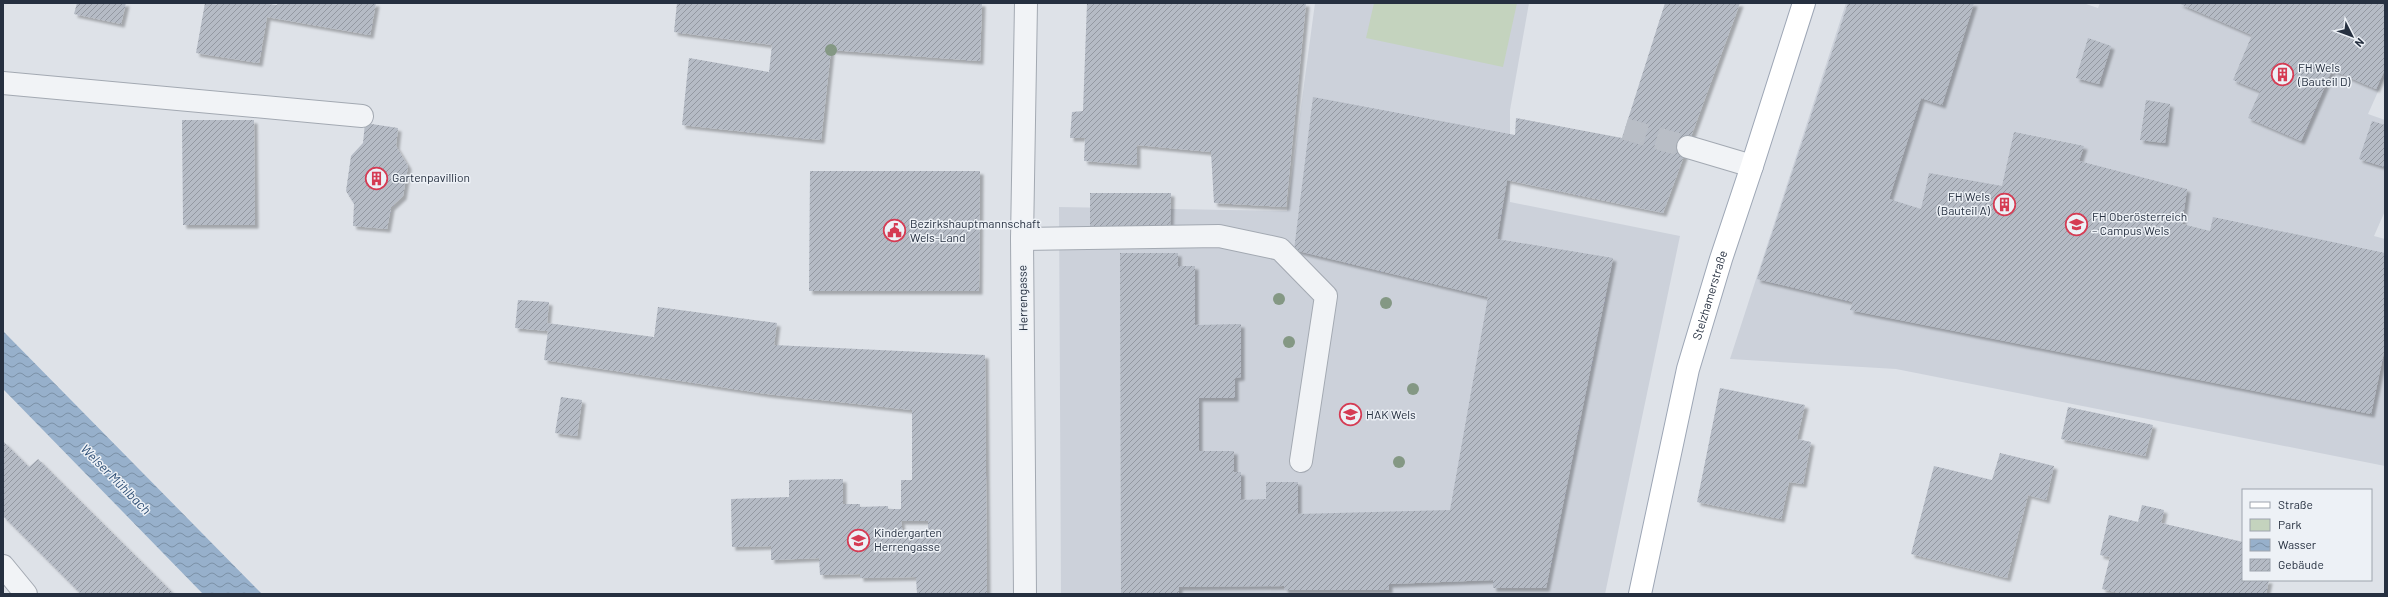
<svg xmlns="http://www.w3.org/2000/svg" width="2388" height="597" font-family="Barlow,sans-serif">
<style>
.built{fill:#ccd1da}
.park{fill:#c4d3be}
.water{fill:url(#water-waves)}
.building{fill:url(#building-hatch);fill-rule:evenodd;filter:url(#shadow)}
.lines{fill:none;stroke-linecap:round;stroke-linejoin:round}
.minor-tunnel{stroke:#b9bec6;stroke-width:22;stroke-dasharray:22 11;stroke-linecap:butt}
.minor-casing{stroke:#a3a9b2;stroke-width:24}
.major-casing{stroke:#9da6b5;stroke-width:24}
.minor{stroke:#f1f3f6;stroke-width:22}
.major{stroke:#fff;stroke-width:22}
.tree{fill:#849884}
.labels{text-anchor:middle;stroke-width:3;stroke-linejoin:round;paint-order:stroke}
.poi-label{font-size:12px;fill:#263040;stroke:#edf1f6;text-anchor:start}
.street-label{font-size:12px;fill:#263040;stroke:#edf1f6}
.water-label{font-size:13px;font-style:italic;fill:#2e4f76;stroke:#edf1f6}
</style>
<defs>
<pattern id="water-waves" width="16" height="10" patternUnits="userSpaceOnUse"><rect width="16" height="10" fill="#97b0cb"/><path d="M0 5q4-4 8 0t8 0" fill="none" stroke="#7b90a6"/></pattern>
<pattern id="building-hatch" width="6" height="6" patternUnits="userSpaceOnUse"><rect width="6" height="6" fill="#b5bbc5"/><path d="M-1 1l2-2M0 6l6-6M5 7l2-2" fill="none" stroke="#9398a1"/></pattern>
<filter id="shadow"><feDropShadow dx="3.5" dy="3.5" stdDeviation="1" flood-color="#0004"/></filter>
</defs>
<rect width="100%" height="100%" fill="#dee2e8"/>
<!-- built -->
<g class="built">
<polygon points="1315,3 1529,3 1510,110 1510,202 1680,236 1605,594 1061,594 1059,207 1287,211"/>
<polygon points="1846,3 2083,3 2098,8 2100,3 2385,3 2385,76 2368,114 2385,120 2385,211 2374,236 2385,239 2385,466 1896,369 1730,359"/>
</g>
<!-- park -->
<polygon class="park" points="1374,3 1517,3 1503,67 1366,38"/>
<!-- water -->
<polygon class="water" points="3,331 262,594 203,594 3,389"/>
<!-- building -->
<g class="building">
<polygon points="77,3 126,3 121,24 74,14"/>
<polygon points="205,3 260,3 277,5 278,3 376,3 370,35 267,17 259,63 196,53"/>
<polygon points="677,3 982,3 980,61 831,50 821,140 682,125 689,58 769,72 772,45 674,32"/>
<polygon points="1087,3 1306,3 1286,207 1214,203 1211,152 1137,145 1137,165 1084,161 1085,138 1070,138 1072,112 1083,111"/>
<polygon points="1665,3 1740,3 1663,213 1507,180 1497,239 1613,258 1546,588 1493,588 1493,580 1389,584 1389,590 1285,590 1284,586 1179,587 1179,594 1121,594 1120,253 1178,253 1178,266 1195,266 1195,325 1241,324 1241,377 1235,378 1235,398 1199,398 1199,451 1234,451 1234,472 1241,472 1241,500 1266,499 1266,482 1298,482 1298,514 1450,510 1488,297 1294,250 1313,97 1515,135 1516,118 1622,138"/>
<polygon points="1848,3 1974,3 1942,105 1921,98 1889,199 1921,209 1929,173 2002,186 2014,132 2084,146 2079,161 2187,189 2182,224 2210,231 2213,217 2385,253 2385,347 2371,414 1850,310 1853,302 1757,279"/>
<polygon points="2178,3 2385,3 2385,69 2376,89 2332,70 2301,141 2248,118 2260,91 2233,80 2252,35"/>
<polygon points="2088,38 2111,46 2099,84 2076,78"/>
<polygon points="2146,100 2170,104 2165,143 2140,140"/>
<polygon points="182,120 254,120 255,225 183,225"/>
<polygon points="2372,121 2385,125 2385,167 2359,159"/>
<polygon points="365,123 398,128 396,146 408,166 403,196 391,207 387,229 353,226 354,204 346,191 351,156 363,143"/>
<polygon points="810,171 980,171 979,291 809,291"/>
<polygon points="1090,193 1171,193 1170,231 1090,233"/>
<path d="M518,300L549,302L547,323L654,337L658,307L777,323L774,345L985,355L987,594H917L916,577L860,578V574L820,575L819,558L771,560V546L732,547L731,499L789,497V480L843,479V504H860V507L888,506V509H901V480H912V410L767,394L544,360L548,331L515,328ZM901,521H928V533L903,534Z"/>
<polygon points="1720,388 1805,405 1797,439 1811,442 1803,484 1789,482 1781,519 1697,502"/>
<polygon points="561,397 582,400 577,436 555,433"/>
<polygon points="2068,407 2153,425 2145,456 2061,439"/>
<polygon points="3,441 29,467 38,459 174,594 81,594 3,516"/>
<polygon points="2000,453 2054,466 2046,500 2028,495 2007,578 1911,554 1934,466 1992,480"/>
<polygon points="2142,505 2164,510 2161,523 2243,542 2243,580 2269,580 2266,594 2124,594 2102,589 2110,557 2100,555 2109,515 2138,522"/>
</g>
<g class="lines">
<!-- minor-tunnel -->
<polyline class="minor-tunnel" points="1625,129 1688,147"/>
<defs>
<g id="minor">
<polyline points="3,83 362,116"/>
<polyline points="1688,147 1752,166"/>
<polyline points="1022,239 1219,236 1280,249 1326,296 1301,461"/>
<polyline points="3,566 26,594"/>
<polyline points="1025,594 1022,239 1026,3"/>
</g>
<g id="major">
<path id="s1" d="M1640,594L1688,369L1721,259L1752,166L1804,3"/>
</g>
</defs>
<!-- minor casing -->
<use href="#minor" class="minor-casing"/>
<!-- major casing -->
<use href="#major" class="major-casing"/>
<!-- minor -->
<use href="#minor" class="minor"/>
<!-- major -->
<use href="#major" class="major"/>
</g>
<!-- trees -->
<g class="tree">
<circle cx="831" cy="50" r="6"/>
<circle cx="1279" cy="299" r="6"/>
<circle cx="1386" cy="303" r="6"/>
<circle cx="1289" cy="342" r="6"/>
<circle cx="1413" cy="389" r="6"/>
<circle cx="1399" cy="462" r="6"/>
</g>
<!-- icons -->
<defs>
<symbol id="building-ring" viewBox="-11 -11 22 22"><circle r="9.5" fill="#edf1f6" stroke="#d53b53" stroke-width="1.5"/><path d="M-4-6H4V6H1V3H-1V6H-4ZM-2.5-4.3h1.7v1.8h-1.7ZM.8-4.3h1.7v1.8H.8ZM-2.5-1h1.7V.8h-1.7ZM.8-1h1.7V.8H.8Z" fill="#d53b53"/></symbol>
<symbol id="university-ring" viewBox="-11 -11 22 22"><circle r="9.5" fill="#edf1f6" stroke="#d53b53" stroke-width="1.5"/><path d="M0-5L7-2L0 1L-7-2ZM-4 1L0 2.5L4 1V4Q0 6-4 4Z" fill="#d53b53"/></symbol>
<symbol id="civic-ring" viewBox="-11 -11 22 22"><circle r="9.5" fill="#edf1f6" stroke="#d53b53" stroke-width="1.5"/><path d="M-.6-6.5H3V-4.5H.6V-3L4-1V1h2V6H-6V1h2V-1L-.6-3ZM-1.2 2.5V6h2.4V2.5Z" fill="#d53b53"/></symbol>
<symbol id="school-ring" viewBox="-11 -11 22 22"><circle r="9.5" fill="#edf1f6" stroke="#d53b53" stroke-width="1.5"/><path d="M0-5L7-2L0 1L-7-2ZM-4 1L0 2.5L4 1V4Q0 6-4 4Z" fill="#d53b53"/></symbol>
</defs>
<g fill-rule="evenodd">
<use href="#building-ring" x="2270" y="62" width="25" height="25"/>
<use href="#building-ring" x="364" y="166" width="25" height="25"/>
<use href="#building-ring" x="1992" y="192" width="25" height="25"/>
<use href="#university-ring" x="2064" y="212" width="25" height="25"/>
<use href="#civic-ring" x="882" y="218" width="25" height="25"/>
<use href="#school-ring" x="1338" y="402" width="25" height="25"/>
<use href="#school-ring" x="846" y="528" width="25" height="25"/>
</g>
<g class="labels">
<!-- poi labels -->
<g class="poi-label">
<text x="2298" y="72">FH Wels<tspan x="2298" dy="14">(Bauteil D)</tspan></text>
<text x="392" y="182">Gartenpavillion</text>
<text x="1990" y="201" text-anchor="end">FH Wels<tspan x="1990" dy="14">(Bauteil A)</tspan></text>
<text x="2092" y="221">FH Oberösterreich<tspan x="2092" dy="14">– Campus Wels</tspan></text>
<text x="910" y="228">Bezirkshauptmannschaft<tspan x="910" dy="14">Wels-Land</tspan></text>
<text x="1366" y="419">HAK Wels</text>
<text x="874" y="537">Kindergarten<tspan x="874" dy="14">Herrengasse</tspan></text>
</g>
<!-- street labels -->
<g class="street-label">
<text dy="4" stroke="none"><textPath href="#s1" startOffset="307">Stelzhamerstraße</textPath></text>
<text transform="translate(1023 298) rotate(-91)" y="4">Herrengasse</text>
</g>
<!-- water labels -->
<g class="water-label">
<text transform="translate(116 479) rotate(45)" y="5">Welser Mühlbach</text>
</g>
</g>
<!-- border -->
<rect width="2388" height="597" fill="none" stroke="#263040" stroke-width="8"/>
<!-- legend -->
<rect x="2242" y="489" width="130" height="92" fill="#edf1f6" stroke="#9da4ad"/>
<rect x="2250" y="502" width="20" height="6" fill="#ffffff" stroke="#9da4ad"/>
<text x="2278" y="509" font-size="12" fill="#263040">Straße</text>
<rect x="2250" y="519" width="20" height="12" fill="#c4d3be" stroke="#9da4ad"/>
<text x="2278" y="529" font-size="12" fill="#263040">Park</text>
<rect x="2250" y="539" width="20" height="12" fill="url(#water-waves)" stroke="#9da4ad"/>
<text x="2278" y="549" font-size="12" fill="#263040">Wasser</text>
<rect x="2250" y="559" width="20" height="12" fill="url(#building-hatch)" stroke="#9da4ad"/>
<text x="2278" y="569" font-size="12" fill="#263040">Gebäude</text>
<!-- north arrow -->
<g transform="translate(2352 36) rotate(132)" stroke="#edf1f6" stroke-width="3" paint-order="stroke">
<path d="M0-3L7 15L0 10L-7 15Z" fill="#263040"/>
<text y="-6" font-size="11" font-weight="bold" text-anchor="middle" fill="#263040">N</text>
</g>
</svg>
